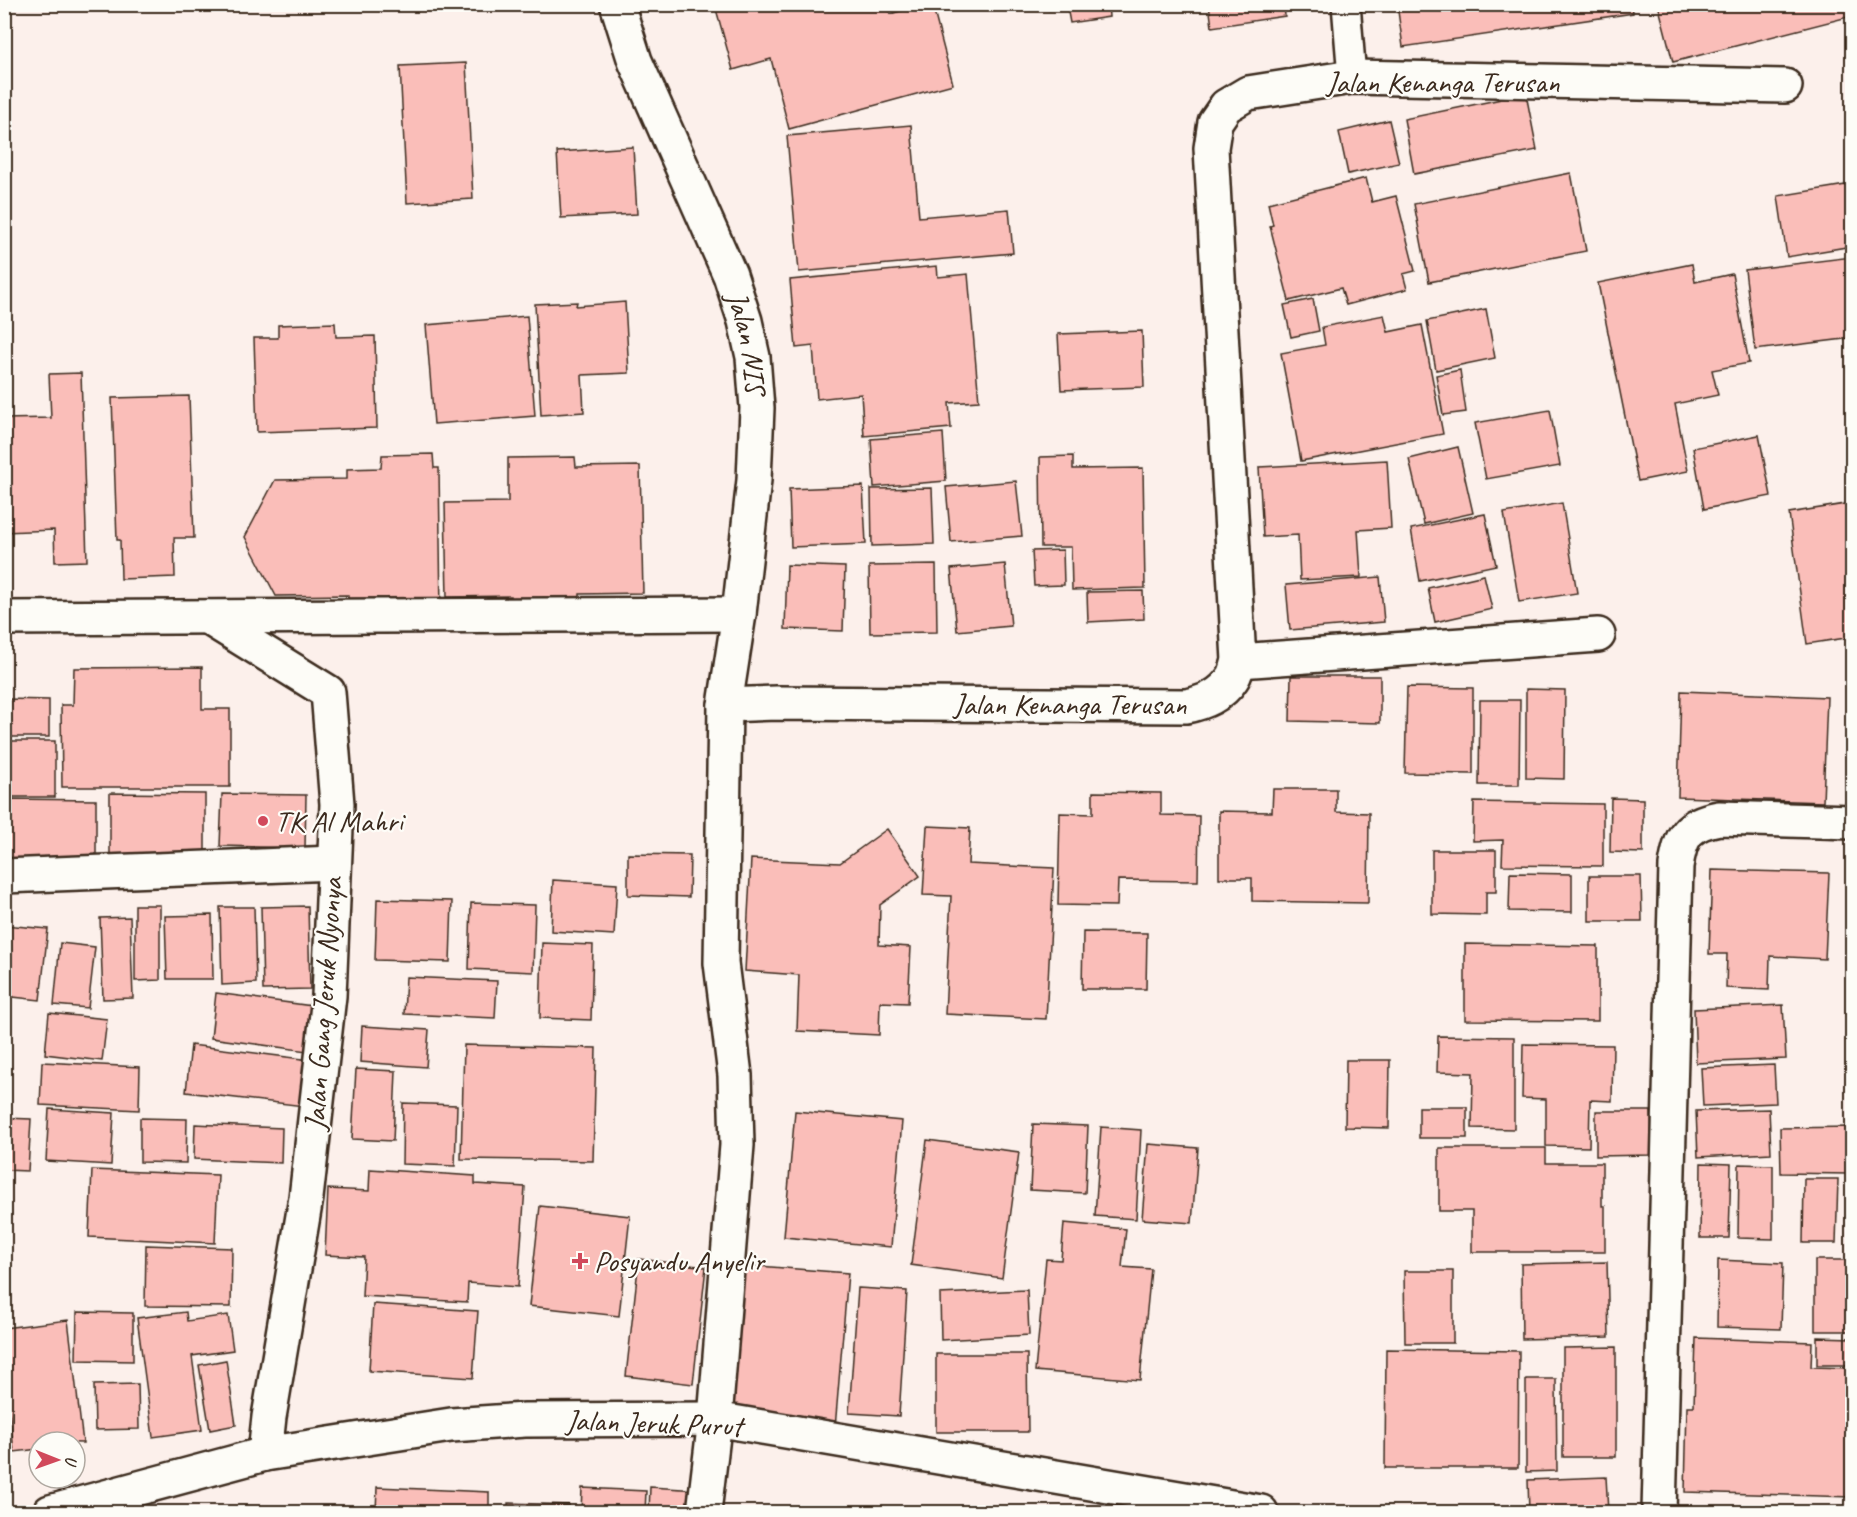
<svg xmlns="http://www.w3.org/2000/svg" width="1857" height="1517" font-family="Caveat,sans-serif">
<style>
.building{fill:#fabeb9;stroke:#3b2a1e;stroke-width:1.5}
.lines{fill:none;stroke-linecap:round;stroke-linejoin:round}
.service-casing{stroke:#3b2a1e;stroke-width:32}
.minor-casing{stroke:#3b2a1e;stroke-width:38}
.service{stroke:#fdfcf7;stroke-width:27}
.minor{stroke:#fdfcf7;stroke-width:33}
.poi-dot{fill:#d1495b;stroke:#fdfcf7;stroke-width:2}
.labels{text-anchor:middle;stroke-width:4.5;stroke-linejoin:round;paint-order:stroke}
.street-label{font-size:30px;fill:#3b2a1e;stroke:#fdfcf7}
.poi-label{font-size:30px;fill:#3b2a1e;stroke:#fdfcf7;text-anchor:start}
</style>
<rect width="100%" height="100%" fill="#fcf0eb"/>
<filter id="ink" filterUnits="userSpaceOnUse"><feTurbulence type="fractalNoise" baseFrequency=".0167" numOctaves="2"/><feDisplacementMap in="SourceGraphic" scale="12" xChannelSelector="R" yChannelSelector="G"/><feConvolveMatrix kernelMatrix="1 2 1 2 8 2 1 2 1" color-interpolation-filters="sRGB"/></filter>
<g filter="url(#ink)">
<!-- building -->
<g class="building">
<polygon points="731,4 802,4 804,11 828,4 887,4 890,14 925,4 932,4 953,84 789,129 771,59 733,70 716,9"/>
<polygon points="1048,4 1108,4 1109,17 1070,23 1067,7 1049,10"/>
<polygon points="1209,4 1284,4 1285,16 1212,27"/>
<polygon points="1397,4 1632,4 1633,13 1403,47"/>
<polygon points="1658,4 1852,4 1852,16 1673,62"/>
<polygon points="466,63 473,199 407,203 400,66"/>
<polygon points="1526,94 1537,150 1414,174 1404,119"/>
<polygon points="1389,120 1399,163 1348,174 1339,132"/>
<polygon points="911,125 919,217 1009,209 1013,253 799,272 787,136"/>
<polygon points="633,147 637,214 561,218 557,152"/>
<polygon points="1571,173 1586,251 1429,282 1414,204"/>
<polygon points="1366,178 1372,202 1396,196 1415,271 1403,274 1407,289 1346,305 1341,288 1289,301 1270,226 1273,225 1268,203"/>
<polygon points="1852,184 1852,246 1787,257 1778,196"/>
<polygon points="1852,257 1852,338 1755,350 1745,270"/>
<polygon points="1692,264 1695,282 1732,274 1749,363 1712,370 1718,395 1675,404 1688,471 1638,481 1598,283"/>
<polygon points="937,266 938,277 968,274 979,401 949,403 951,428 864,436 861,394 817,399 813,346 796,348 790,280"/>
<polygon points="1313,299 1319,331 1291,337 1284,305"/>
<polygon points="577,302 576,306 625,302 629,373 582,375 584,412 541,415 535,304"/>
<polygon points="1486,309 1495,358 1436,370 1427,321"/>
<polygon points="1384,315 1388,332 1422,325 1443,434 1301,461 1281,353 1325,345 1322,327"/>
<polygon points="527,316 535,416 434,424 426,325"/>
<polygon points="335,323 336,337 375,336 377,428 257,432 254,338 278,338 278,325"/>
<polygon points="1142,331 1144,387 1061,390 1058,334"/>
<polygon points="1460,370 1466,412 1443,415 1436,375"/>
<polygon points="81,373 87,561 55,562 54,530 4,532 4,419 51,418 49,374"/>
<polygon points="189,396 194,538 174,538 175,577 121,579 120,540 117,540 112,398"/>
<polygon points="1550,410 1560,466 1486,479 1475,423"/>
<polygon points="943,433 946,481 874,487 871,439"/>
<polygon points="1759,435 1771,496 1704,509 1693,448"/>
<polygon points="1458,447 1473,513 1424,524 1409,459"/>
<polygon points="433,454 434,468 439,468 441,614 348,614 348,595 276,596 245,537 275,480 347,479 347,469 381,468 382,455"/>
<polygon points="1073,456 1073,469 1143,468 1145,588 1072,590 1071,547 1041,547 1040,457"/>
<polygon points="575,457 576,467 640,466 643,593 580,594 580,606 512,608 511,596 447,597 445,503 508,502 508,458"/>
<polygon points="1387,460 1391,528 1358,530 1361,577 1300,580 1298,535 1263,537 1259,467"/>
<polygon points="1016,481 1022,536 951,542 946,487"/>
<polygon points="863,486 866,544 791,547 789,489"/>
<polygon points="932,488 934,544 872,546 871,489"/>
<polygon points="1562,503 1577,593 1519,602 1504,513"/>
<polygon points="1852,503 1852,637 1807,644 1789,513"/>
<polygon points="1485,514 1496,565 1420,581 1411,529"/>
<polygon points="1063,550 1064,585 1034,586 1032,551"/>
<polygon points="1005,564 1011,626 957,631 951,569"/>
<polygon points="787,565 845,567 843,631 785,629"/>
<polygon points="936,565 937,632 870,633 869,566"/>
<polygon points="1484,575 1492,609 1435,622 1428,588"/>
<polygon points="1380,577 1384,622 1290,630 1286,585"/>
<polygon points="1143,591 1144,619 1088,622 1087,592"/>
<polygon points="202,667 202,709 230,709 230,787 62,787 61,705 73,705 74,668"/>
<polygon points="1291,676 1380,676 1380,723 1290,721"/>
<polygon points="1407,687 1473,688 1473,774 1405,773"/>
<polygon points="1526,689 1565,690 1564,779 1526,778"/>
<polygon points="1681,691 1827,697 1823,802 1678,797"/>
<polygon points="4,699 49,700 49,737 4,737"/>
<polygon points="1480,700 1520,700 1519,785 1479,785"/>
<rect x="4" y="741" width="51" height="56"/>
<polygon points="1273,789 1336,789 1336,812 1369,813 1368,903 1252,901 1252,878 1219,878 1219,811 1272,812"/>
<polygon points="1093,792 1161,793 1161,815 1199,816 1198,881 1118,880 1117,906 1058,905 1060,813 1093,814"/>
<polygon points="110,793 205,794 205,859 110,857"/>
<polygon points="222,794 306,795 305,848 220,846"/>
<polygon points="1611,798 1643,799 1643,853 1610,852"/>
<polygon points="7,799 96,800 96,866 6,866"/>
<polygon points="1474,802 1603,804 1603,866 1502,865 1503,840 1473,841"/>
<polygon points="927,826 970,828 968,864 1054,868 1046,1019 945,1014 951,896 923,895"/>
<polygon points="887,829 920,876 880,905 879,945 911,947 908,1003 880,1002 879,1035 797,1031 799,975 745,971 751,859 840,863"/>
<polygon points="1432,850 1496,850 1496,892 1486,892 1486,915 1432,914"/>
<polygon points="628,854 690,855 689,897 628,895"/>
<polygon points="1712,870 1829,873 1825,959 1770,956 1769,990 1726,988 1727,954 1709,954"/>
<polygon points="1510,873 1572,874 1572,912 1509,911"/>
<polygon points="1589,876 1641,876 1642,921 1589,921"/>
<polygon points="553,880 617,884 614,935 551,931"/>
<polygon points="377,899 452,901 450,962 375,960"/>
<polygon points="471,903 535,905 533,972 469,969"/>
<polygon points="135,905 160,905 160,980 135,981"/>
<polygon points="308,906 310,989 263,990 261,907"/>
<polygon points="220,907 254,907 256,983 222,985"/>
<polygon points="212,915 213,979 167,979 165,916"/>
<polygon points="130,917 133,998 103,999 100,918"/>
<polygon points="4,925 48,929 40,1000 4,996"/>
<polygon points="1083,932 1147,933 1146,989 1082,989"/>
<polygon points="60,943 95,947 88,1008 54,1005"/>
<polygon points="542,943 593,945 591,1020 540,1018"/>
<polygon points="1465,944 1598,946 1598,1021 1465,1020"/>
<polygon points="406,977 497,981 495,1018 404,1014"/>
<polygon points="216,993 312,1006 307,1051 211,1038"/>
<polygon points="1783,1005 1786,1059 1696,1063 1694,1009"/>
<polygon points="49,1013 107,1019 102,1061 45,1054"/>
<polygon points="362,1026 429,1030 426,1067 360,1062"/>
<polygon points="1438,1036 1514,1037 1514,1129 1472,1128 1473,1073 1437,1072"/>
<polygon points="1523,1044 1613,1045 1612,1101 1590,1100 1589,1147 1546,1146 1546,1099 1522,1098"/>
<polygon points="191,1045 310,1060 304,1106 186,1092"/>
<polygon points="464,1045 596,1048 593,1161 461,1159"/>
<polygon points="1346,1060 1390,1060 1389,1128 1345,1127"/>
<polygon points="42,1062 140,1067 139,1110 40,1105"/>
<polygon points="1774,1065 1776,1103 1703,1106 1701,1068"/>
<polygon points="356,1069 396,1071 393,1141 352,1139"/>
<polygon points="403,1103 457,1105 455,1166 402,1164"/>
<rect x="1419" y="1107" width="48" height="31"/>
<polygon points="49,1109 114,1113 111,1165 46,1161"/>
<polygon points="1769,1109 1771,1153 1698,1157 1696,1111"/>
<polygon points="795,1111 902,1121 891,1247 784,1237"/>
<polygon points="1596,1111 1651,1111 1652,1155 1596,1156"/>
<polygon points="4,1118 31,1119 28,1171 4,1170"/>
<polygon points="140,1118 187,1119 186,1163 140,1162"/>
<polygon points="195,1124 282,1128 281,1163 194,1159"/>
<polygon points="1033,1124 1088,1126 1085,1193 1030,1190"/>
<polygon points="1101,1127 1141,1130 1136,1219 1095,1216"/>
<polygon points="1852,1127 1852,1220 1850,1220 1849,1174 1781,1173 1780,1128"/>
<polygon points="927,1140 1019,1152 1002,1278 911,1265"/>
<polygon points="1148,1144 1198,1148 1192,1223 1142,1219"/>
<polygon points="1439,1148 1546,1148 1546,1163 1602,1163 1602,1206 1605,1206 1605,1252 1472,1252 1472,1211 1439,1211"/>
<polygon points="1701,1163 1731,1164 1729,1238 1700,1238"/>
<polygon points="1739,1164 1773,1165 1773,1239 1738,1238"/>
<polygon points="370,1169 475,1176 475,1184 525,1187 518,1287 468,1283 467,1302 362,1296 364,1257 325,1255 328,1189 369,1191"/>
<polygon points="92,1170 218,1175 215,1243 89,1237"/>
<polygon points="1804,1179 1838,1179 1836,1243 1803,1243"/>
<polygon points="540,1206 630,1216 619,1316 529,1306"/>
<polygon points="1064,1223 1126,1229 1122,1267 1151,1269 1140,1380 1035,1371 1046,1259 1061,1260"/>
<polygon points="146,1245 232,1248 231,1307 145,1306"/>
<polygon points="639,1259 706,1267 693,1384 626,1376"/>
<polygon points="1718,1260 1783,1263 1781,1329 1717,1327"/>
<rect x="1815" y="1260" width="37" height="71"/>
<polygon points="1607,1262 1609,1337 1522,1339 1521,1264"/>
<polygon points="744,1265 848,1273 835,1428 731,1420"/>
<polygon points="1404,1271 1453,1271 1453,1343 1405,1343"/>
<polygon points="858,1288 907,1291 899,1416 849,1413"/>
<polygon points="1027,1290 1029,1335 941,1340 940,1294"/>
<polygon points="373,1304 478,1311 473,1378 369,1371"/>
<polygon points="77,1312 133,1313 133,1361 76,1360"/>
<polygon points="186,1312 187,1321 228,1315 233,1350 192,1356 202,1430 153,1437 137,1318"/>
<polygon points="68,1320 83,1443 39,1442 39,1449 14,1452 4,1367 4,1328"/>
<polygon points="1817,1337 1852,1338 1852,1365 1817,1365"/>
<polygon points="1696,1338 1812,1342 1811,1367 1852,1368 1852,1497 1685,1492 1687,1406 1694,1406"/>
<polygon points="1616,1347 1616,1457 1563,1457 1563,1348"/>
<polygon points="1386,1349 1519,1351 1518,1468 1385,1468"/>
<polygon points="936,1354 1027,1354 1028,1432 936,1432"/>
<polygon points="226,1360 236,1425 210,1430 199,1365"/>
<polygon points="1526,1379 1556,1379 1557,1471 1526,1472"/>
<polygon points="138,1384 139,1429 95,1430 94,1385"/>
<polygon points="1606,1477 1608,1512 1529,1512 1528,1480"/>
<polygon points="377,1487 489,1492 489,1512 376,1512"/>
<polygon points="650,1487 698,1490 698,1512 649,1512"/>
<polygon points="582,1488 646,1491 645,1512 581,1512"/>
<polygon points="508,1503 569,1505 569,1512 508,1512"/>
</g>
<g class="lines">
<defs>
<polyline id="service" points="1346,4 1352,77"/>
<g id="minor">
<path id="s1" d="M617,4L635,61L730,275L745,321L753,357L757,408L754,480L739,614L725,705L721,963L735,1075L737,1145L715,1419L704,1512"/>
<polyline points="207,617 328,692 337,804 329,996 306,1198 269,1417 265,1454"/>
<polyline points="4,618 739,614"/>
<polyline points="1239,661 1598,635"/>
<path d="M725,705L777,703L1186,706C1203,703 1222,695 1232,679C1236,674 1237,666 1239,661L1211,148L1215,122L1226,106L1248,93L1352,77L1785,86"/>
<polyline points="4,876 334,863"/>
<polyline points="50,1512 265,1454 451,1425 525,1420 715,1419 1261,1512"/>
<path d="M1659,1512L1676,866C1681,835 1687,824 1719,818L1852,822"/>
</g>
</defs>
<!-- service casing -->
<use href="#service" class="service-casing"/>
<!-- minor casing -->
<use href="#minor" class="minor-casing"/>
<!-- service -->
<use href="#service" class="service"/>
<!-- minor -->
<use href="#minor" class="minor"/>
</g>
</g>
<!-- markers -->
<g class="poi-dot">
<circle cx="263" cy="821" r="6"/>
<path d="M577 1252h6v6h6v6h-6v6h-6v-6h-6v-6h6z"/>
</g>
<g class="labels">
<!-- street labels -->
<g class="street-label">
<text x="1443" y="92">Jalan Kenanga Terusan</text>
<text dy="10" stroke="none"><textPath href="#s1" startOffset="364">Jalan NIS</textPath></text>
<text x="1070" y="714">Jalan Kenanga Terusan</text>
<text transform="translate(323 1004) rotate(-86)" y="10">Jalan Gang Jeruk Nyonya</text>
<text transform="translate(654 1423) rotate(2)" y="10">Jalan Jeruk Purut</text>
</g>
<!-- poi labels -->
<g class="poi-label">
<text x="275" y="831">TK Al Mahri</text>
<text x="594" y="1271">Posyandu Anyelir</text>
</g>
</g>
<!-- margin -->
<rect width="1857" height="1517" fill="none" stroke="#fdfcf7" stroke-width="24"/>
<rect x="12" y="12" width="1833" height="1493" fill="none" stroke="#3b2a1e" stroke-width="2" filter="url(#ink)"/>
<!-- north arrow -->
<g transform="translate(57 1460) rotate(91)"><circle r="28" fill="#fdfcf7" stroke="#afa8a0" stroke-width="1.5"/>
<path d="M0-4.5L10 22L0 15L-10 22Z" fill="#d1495b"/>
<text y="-9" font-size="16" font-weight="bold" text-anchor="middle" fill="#3b2a1e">U</text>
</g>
</svg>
